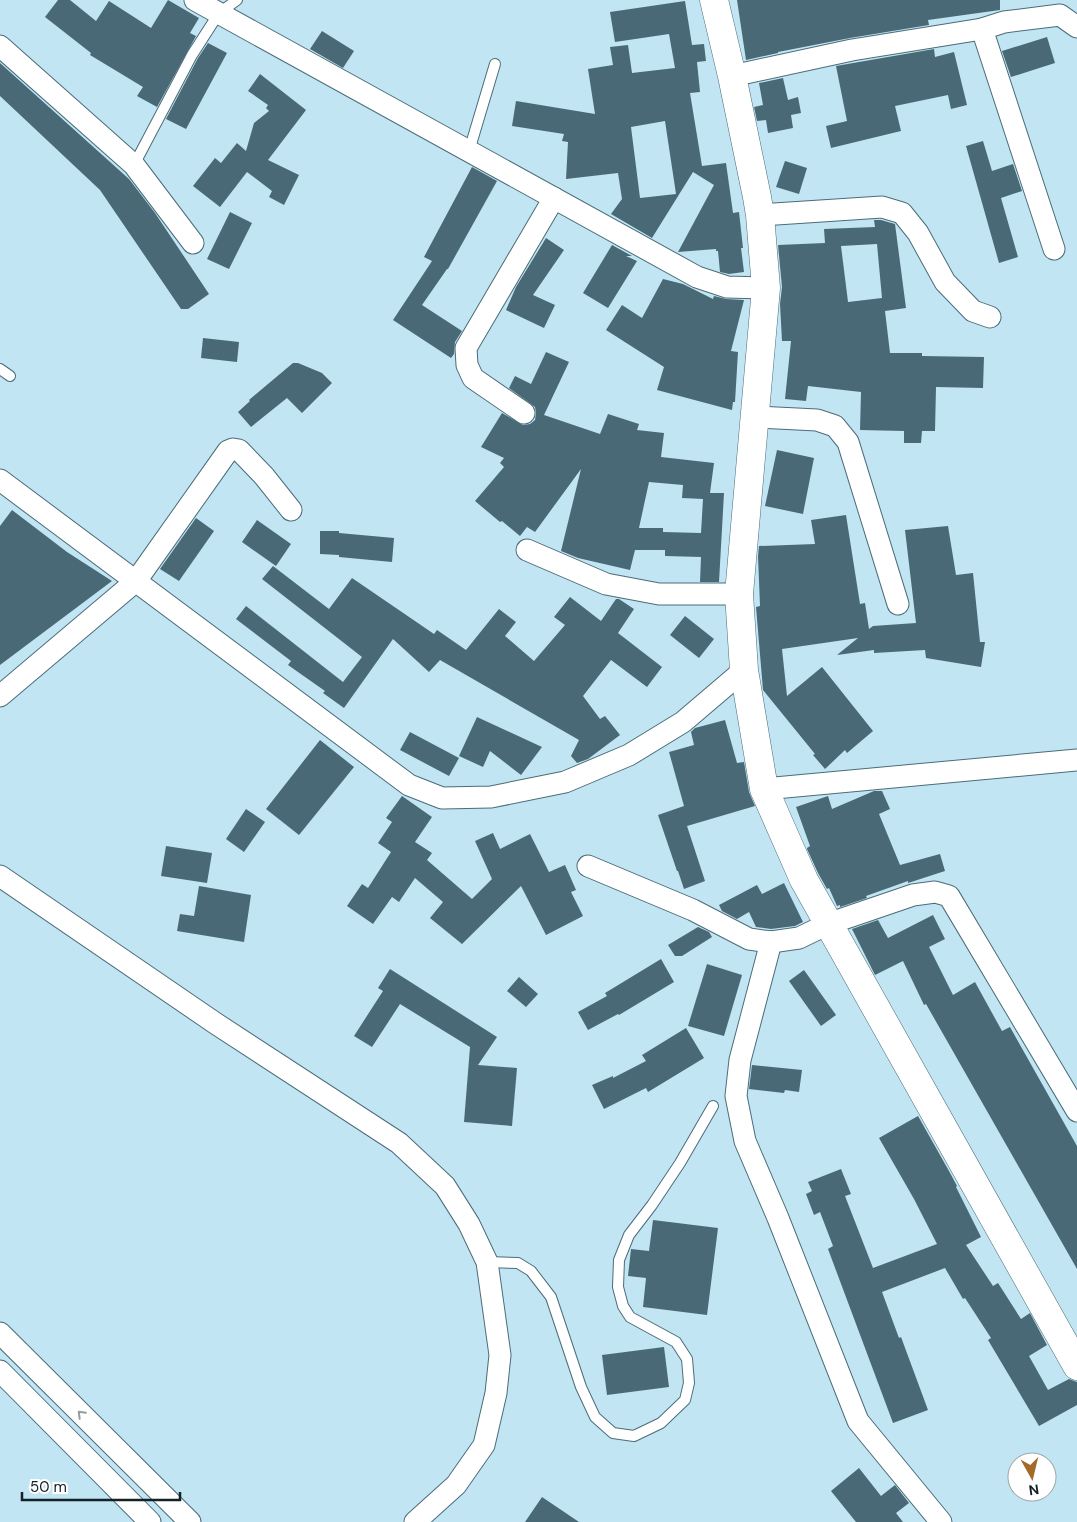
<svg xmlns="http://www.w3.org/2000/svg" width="1077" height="1522" font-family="'DM Sans',sans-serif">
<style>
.building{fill:#496976;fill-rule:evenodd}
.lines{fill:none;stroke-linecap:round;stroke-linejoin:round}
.lane-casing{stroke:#4b6c78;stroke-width:12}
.street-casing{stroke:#4b6c78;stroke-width:23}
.secondary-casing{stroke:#4b6c78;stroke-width:29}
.lane{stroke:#fff;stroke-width:10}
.street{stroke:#fff;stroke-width:21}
.secondary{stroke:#fff;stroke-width:28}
.oneway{stroke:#959c9e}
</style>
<rect width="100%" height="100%" fill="#c1e5f3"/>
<!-- building -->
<g class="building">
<polygon points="58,0 70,0 96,21 109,1 151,28 168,0 199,18 190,33 196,36 157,107 137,96 143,87 90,55 91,53 45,17"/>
<polygon points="737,0 1000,0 1000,10 928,20 929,25 850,38 778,52 778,53 746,60"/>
<path d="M685,1L692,45L704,44L706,61L697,62L700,92L690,93L702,166L726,163L733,213L739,212L743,248H741L744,272L729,274L720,272L718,251H716V249L678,252L714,185L693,172L652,238L611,214L622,199L618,173L566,179L568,142L562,141L564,134L512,126L516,101L595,114L588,69L613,65L610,47L628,45L632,73L675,68L669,34L615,42L610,12ZM665,121L676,194L640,198L631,127Z"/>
<polygon points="322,31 354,51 343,68 310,49"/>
<polygon points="1047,37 1055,63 1011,77 1002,51"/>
<polygon points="208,43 227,53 186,129 166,119 198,58"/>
<polygon points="934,49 935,57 954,52 967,105 951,109 948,95 895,106 901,131 831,148 826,126 847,121 836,66"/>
<polygon points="0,63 129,179 155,213 209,294 188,309 181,309 100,190 0,96"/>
<polygon points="260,74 306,110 268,160 299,175 284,205 269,197 272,191 247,172 220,207 193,186 215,158 221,163 237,143 246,151 254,123 269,111 266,108 268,105 248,91"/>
<polygon points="783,78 788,100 798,97 801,113 791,115 793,128 768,133 766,120 757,121 754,107 763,105 759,83"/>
<polygon points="983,141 992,171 1013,164 1022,191 1001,198 1018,257 999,263 966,146"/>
<polygon points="785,161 807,168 799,194 776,187"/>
<polygon points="472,167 497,181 448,269 447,269 422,305 462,331 455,342 454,354 451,358 393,320 432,261 424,257"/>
<polygon points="230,212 252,223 229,269 207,259"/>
<path d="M874,220H881L895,224L906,308L885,311L890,353H922V356L984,357L983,388L936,387L935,431H922L921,443H904V431L860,430L861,392L808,386L806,401L785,399L791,341H782L780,304L782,287L778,245L825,243L824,229L875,227ZM877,244L882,298L848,302L841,246Z"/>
<polygon points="546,238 564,250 533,295 555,305 544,328 506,310 516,287"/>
<polygon points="612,245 632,256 626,256 637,261 608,308 583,293"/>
<polygon points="663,279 683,284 713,299 714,296 726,299 744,300 731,351 738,352 735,402 733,402 732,410 657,390 664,367 606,330 622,305 642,318"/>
<polygon points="203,338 239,342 237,362 201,358"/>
<path d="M546,352L569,362L544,415L600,434L608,414L639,424L637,430L664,433L661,457L714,463L710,493H724L719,582H700L701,557L665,556V550H635L630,570L578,558L561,551L581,469L535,532L527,527L520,536L502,521L500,522L475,501L504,467L500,463L504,458L481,447L502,413L523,425L530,424L535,420L536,413L535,407L509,388L515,376L531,384ZM649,482L683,485L682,498L703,499L701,533L663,532V528H639Z"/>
<polygon points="293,363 298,363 322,373 332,383 302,413 287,398 251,427 238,412 250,401 249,400"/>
<polygon points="777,450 814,458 803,514 765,506"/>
<polygon points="12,510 67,552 112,581 0,665 0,526"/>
<polygon points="846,515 860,604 865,603 869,629 873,626 916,623 905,530 948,526 956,575 973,573 980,642 985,642 981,667 926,658 925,650 874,653 874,650 837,655 858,638 782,649 787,696 822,667 873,731 847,753 845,750 825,769 813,755 815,754 763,690 756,607 760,606 758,556 759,546 815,544 811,520"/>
<polygon points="196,518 214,531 179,581 160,569"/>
<polygon points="257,520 291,544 276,566 242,542"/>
<polygon points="320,531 339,531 339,533 394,538 392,562 339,557 339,555 320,554"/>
<polygon points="273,566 329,609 352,578 434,634 437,630 466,650 499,609 516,622 505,636 534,661 565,625 554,617 570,597 601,621 616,599 619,599 634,609 618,633 662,667 647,687 611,660 583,696 600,719 605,716 620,735 588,759 577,763 571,756 579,740 440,660 429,672 393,639 344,708 323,693 325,691 288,665 291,661 236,619 246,606 343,682 362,657 262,579"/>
<polygon points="685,616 714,639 699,658 670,635"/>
<polygon points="477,717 542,747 521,775 490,751 483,767 459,756"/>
<polygon points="725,720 737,763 744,762 749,792 755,806 687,826 705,881 684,889 678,871 677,871 658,815 684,806 669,752 694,745 691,732 695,728"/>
<polygon points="410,732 459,758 449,776 400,750"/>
<polygon points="320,740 354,767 299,835 266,809"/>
<polygon points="874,791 882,791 890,809 879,814 900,865 940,854 945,871 908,883 908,881 866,896 867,898 840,907 840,905 837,906 829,888 827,889 818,873 807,849 807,848 810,846 796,807 828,796 832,809"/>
<polygon points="402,796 432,817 415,842 432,853 427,860 472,899 492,879 475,841 493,833 500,849 530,834 549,872 565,865 576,890 571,892 583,916 546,935 521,886 462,944 430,918 443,902 415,878 399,902 392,897 373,924 347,906 362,884 368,888 391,852 378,843 392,822 386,818"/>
<polygon points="246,809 265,822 244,852 226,839"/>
<polygon points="166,846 212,853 207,883 161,876"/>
<polygon points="784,883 803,922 795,926 771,929 756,927 749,912 737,919 722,911 719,905 757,885 762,894"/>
<polygon points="199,886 251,895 244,942 177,931 180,914 194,916"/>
<polygon points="933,915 945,939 929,947 953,995 975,982 1002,1031 1010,1027 1077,1146 1077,1269 926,1004 924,1005 903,961 875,975 852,929 878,920 888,938"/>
<polygon points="698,927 709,932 712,937 682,956 675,956 668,945"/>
<polygon points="661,959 674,982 619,1015 618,1014 588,1030 578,1012 607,996 605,993"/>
<polygon points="707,964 742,975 724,1036 688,1026"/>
<polygon points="390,969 497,1037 478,1065 517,1068 512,1126 464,1122 470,1047 400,1004 372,1047 354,1036 383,991 378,988"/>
<polygon points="804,970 836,1015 821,1026 789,981"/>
<polygon points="519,977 538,994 526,1007 507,991"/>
<polygon points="686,1028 704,1058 648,1092 646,1088 604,1109 592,1085 613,1076 613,1078 646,1061 642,1055"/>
<polygon points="752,1065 802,1070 799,1092 785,1090 784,1093 749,1089"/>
<polygon points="918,1116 949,1171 957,1186 956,1187 981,1237 966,1245 993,1286 998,1283 1021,1319 1030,1313 1047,1345 1029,1356 1048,1390 1069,1379 1077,1382 1077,1405 1039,1426 988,1340 991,1338 965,1298 963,1299 945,1268 882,1292 899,1338 901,1337 928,1410 893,1423 828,1249 833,1246 820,1212 814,1215 806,1194 812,1191 808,1182 841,1169 851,1194 845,1196 873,1268 937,1244 914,1199 879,1138"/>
<polygon points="653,1220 718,1228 707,1315 643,1307 646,1278 628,1276 631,1249 649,1251"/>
<polygon points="664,1347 669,1387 607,1395 602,1355"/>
<polygon points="859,1468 881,1496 895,1485 909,1503 896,1513 903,1522 856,1522 831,1491"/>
<polygon points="542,1497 579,1522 525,1522"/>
</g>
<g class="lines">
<defs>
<g id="lane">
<polyline points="469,151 495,64"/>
<polyline points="134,165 192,55 219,13 237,0"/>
<polyline points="0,369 10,376"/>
<polyline points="487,1262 518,1263 531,1271 551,1297 581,1387 595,1417 613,1433 634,1436 661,1423 685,1400 689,1383 687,1359 676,1342 630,1317 623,1306 618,1287 619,1260 629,1235 652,1205 680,1163 713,1106"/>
</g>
<g id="street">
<polyline points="195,0 697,277 727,287 766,288"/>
<polyline points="982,29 1054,249"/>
<polyline points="0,46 134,165 193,243"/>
<polyline points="732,76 852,50 982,29 1004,22 1060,15 1077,27"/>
<polyline points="760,215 882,207 902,213 918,233 945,282 973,311 990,317"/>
<polyline points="524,413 473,378 467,365 466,348 554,198"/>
<polyline points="755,417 817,420 835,426 848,442 898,604"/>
<polyline points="0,480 409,785 442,798 491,797 565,782 629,755 683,722 744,670"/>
<polyline points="527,550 606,584 659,594 739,594"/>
<polyline points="0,696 136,581 228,451 233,449 239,450 264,476 291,510"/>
<polyline points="764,789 1077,760"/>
<polyline points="588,866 693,910 749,939 771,942 799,938 828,924 913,895 935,892 949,896 1077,1111"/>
<polyline points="0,876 215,1023 399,1143 445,1186 469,1224 487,1262 500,1355 496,1393 484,1445 456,1485 415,1522"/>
<polyline points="771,942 740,1060 736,1096 745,1141 778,1218 858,1421 941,1522"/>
<polyline points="0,1333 190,1522"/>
<polyline points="0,1371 150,1522"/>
</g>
<polyline id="secondary" points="714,0 732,76 757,197 760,215 766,288 739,594 744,670 764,789 804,880 1077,1366"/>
</defs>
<!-- lane casing -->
<use href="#lane" class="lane-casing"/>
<!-- street casing -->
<use href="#street" class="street-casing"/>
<!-- secondary casing -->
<use href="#secondary" class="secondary-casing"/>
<!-- lane -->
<use href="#lane" class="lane"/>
<!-- street -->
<use href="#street" class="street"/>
<!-- secondary -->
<use href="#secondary" class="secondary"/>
</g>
<!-- one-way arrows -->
<defs><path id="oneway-chevron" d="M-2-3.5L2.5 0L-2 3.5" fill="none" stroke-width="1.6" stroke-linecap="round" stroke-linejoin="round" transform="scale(1.25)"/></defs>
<use class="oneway" href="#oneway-chevron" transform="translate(81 1414) rotate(-135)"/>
<!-- north arrow -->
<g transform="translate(1032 1477) rotate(172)"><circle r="24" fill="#ffffff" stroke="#a1a7a9"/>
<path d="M0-4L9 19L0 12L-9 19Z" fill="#a46a29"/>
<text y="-8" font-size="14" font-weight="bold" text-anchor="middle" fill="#142227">N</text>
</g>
<!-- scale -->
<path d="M22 1492v8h158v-8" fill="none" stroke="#142227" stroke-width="2.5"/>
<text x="30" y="1492" font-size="15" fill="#142227" stroke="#ffffff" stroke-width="4" paint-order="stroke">50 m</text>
</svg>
